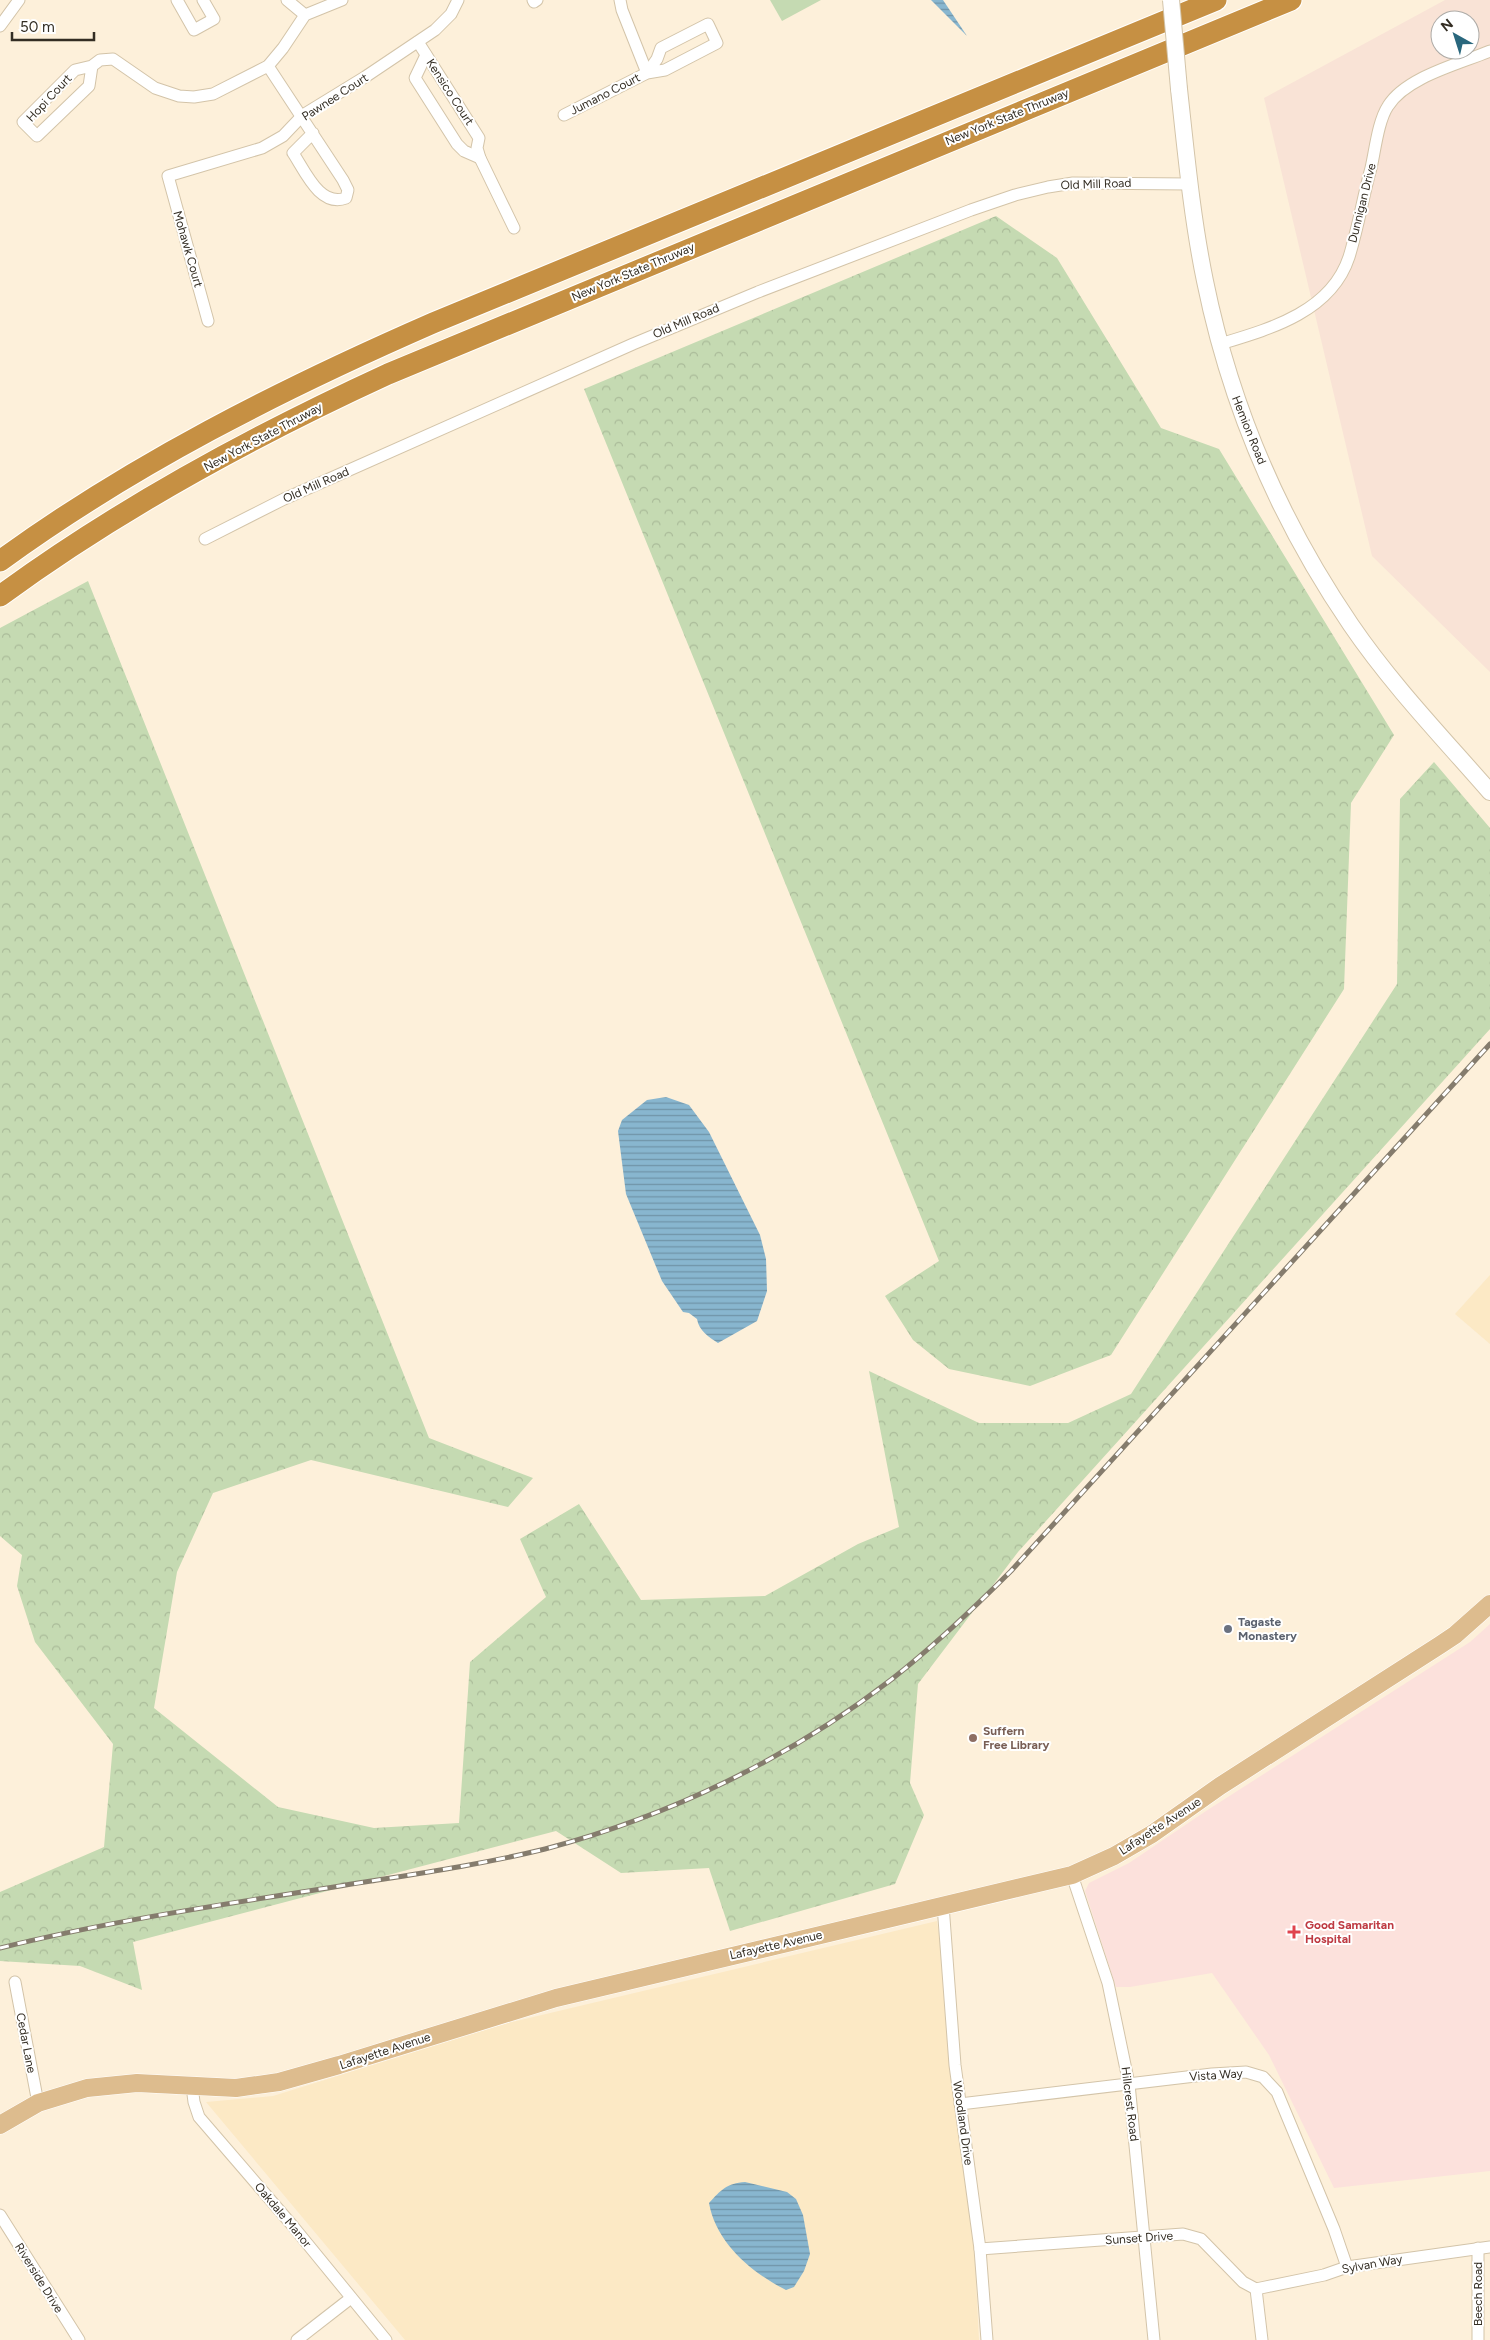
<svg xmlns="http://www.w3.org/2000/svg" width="1490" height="2340" font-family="Figtree,sans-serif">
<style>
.built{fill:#fce9c5}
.industrial{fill:#f9e3d6;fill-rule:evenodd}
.medical{fill:#fce1dc}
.green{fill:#c5dab2}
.forest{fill:url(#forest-crowns)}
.water{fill:url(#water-rules)}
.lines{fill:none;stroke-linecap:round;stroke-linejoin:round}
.street-casing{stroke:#d3c4a9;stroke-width:13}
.secondary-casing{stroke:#d3c4a9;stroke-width:18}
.primary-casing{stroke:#fff;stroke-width:19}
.highway-casing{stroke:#fff;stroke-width:23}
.street{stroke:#fff;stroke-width:11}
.secondary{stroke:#fff;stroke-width:16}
.primary{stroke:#ddbc8e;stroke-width:18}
.highway{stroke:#c69043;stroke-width:21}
.rail-casing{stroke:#857c6d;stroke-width:5}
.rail{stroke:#fff;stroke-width:3;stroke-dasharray:9;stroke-linecap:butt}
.secondary-bridge-casing{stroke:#d3c4a9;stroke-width:18;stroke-linecap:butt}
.secondary-bridge{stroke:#fff;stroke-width:16}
.worship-dot{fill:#6b7280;stroke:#fff;stroke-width:2}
.education-dot{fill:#8d6e63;stroke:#fff;stroke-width:2}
.health-dot{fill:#e0444e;stroke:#fff;stroke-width:2}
.labels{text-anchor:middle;stroke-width:4;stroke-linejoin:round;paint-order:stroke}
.street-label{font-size:12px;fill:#332d23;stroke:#fff}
.worship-label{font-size:12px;font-weight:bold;fill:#5b616d;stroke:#fff;text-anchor:start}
.education-label{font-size:12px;font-weight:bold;fill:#785e54;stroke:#fff;text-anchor:start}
.health-label{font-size:12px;font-weight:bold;fill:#be3a42;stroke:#fff;text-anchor:start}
</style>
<defs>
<pattern id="forest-crowns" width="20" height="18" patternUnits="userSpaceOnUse" patternTransform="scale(1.25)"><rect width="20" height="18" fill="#c5dab2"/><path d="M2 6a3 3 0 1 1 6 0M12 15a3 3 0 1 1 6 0" fill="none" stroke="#ab9"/></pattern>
<pattern id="water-rules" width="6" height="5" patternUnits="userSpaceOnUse" patternTransform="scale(1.25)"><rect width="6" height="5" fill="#88b6cf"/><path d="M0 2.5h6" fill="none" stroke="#7094a8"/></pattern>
</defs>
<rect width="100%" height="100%" fill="#fdf0da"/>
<!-- built -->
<g class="built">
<polygon points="1490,1275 1490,1344 1455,1314"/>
<polygon points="937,1921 968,2123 979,2340 405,2340 206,2102 273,2096 508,2023"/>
</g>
<!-- industrial -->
<path class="industrial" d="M1445,0H1490V672L1372,556L1264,98ZM1440,20H1470V50H1440Z"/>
<!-- medical -->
<polygon class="medical" points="1490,1624 1490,2171 1334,2188 1269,2055 1212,1973 1130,1987 1116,1987 1085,1891 1089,1883 1129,1863 1206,1811 1470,1642"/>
<!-- green -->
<polygon class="green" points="770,0 821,0 782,21"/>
<!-- forest -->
<g class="forest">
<polygon points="996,216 1057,258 1161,428 1219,449 1394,735 1351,803 1344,989 1111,1355 1030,1386 949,1369 913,1340 885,1296 939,1261 584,389"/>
<polygon points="88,581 429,1438 533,1478 508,1507 311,1460 213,1493 177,1572 154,1708 278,1807 374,1828 459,1823 470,1662 546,1597 520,1539 579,1504 641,1600 765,1596 858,1544 899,1527 869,1371 979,1423 1068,1423 1131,1394 1397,984 1400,799 1434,762 1490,828 1490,1029 1018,1552 918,1684 910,1783 924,1815 895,1884 730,1931 709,1868 621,1873 556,1831 133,1942 142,1990 80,1966 0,1961 0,1892 104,1847 113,1744 35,1642 17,1586 22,1555 0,1536 0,628"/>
</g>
<!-- water -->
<g class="water">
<polygon points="931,0 943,0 967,36"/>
<path d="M666,1097L689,1105L709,1132L760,1235L766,1259L767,1291L757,1321L718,1343C709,1337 699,1331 697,1319L689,1313L683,1312L662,1281L626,1194L618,1131L622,1120L647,1100Z"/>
<path d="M745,2182L787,2192L796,2199L803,2215L810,2254L804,2271L794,2287L786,2290C752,2273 716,2243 709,2203C721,2190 727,2183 745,2182Z"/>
</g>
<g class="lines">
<defs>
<g id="street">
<polyline points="177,0 194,30 214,19 203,0"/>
<polyline points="287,0 305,15"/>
<polyline points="533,0 534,2 537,0"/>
<polyline points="620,0 622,10 647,73"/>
<polyline points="0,26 19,0"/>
<polyline points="418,42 479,138 477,148 480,158 514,228"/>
<polyline points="426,55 415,78 457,144 464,151 480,158"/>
<polyline points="92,66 89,86 37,136 23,122 75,70 92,66 100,60 113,59 155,88 179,96 194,97 213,94 268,66 283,48 305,15 342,0"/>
<path d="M268,66L343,180L348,190L346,198C320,208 305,171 293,153L313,133"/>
<polyline points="564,115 647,73 665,70 717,43 708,24 661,48 657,59 647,73"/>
<polyline points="208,321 168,176 262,148 283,136 303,115 365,77 435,30 451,14 458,0"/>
<path d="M1220,344C1270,329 1331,312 1349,257C1358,228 1363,197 1371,168C1375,151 1378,121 1388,106C1406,77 1459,64 1490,51"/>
<polyline points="205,539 284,499 633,344 758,292 971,210 1015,195 1048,187 1073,183 1189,184"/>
<polyline points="1072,1875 1108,1983 1129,2084 1154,2340"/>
<polyline points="943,1905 955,2065 980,2249 987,2340"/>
<polyline points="15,1982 38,2103"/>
<polyline points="192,2086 194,2102 199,2117 292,2225 386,2340"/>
<polyline points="960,2104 1212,2074 1246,2072 1263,2077 1277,2092 1334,2229 1347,2267"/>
<polyline points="0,2215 79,2340"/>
<polyline points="1478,2248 1478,2340"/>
<polyline points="980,2249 1183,2234 1201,2239 1243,2282 1256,2289"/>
<polyline points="1256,2289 1324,2275 1347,2267 1490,2247"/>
<polyline points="1256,2289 1262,2340"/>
<polyline points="297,2340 351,2298"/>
</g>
<path id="secondary" d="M1179,89C1186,153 1192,218 1205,281C1230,404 1280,521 1351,625C1392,685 1443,738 1490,792"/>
<polyline id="primary" points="0,2125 38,2103 87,2088 137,2083 236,2088 279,2082 339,2065 556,1998 1072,1875 1114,1856 1152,1834 1220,1786 1440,1645 1455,1635 1490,1604"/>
<g id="highway">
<path d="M0,561C133,464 282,389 433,323L1216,0"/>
<path d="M0,596C120,508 253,436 388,374L1291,0"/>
</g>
</defs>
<!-- street casing -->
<use href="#street" class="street-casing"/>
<!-- secondary casing -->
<use href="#secondary" class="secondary-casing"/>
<!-- primary casing -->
<use href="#primary" class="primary-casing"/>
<!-- highway casing -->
<use href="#highway" class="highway-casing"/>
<!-- street -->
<use href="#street" class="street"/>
<!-- secondary -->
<use href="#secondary" class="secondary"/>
<!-- primary -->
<use href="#primary" class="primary"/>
<!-- highway -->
<use href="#highway" class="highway"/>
<defs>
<path id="rail" d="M0,1948C122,1918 247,1901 371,1881C429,1872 488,1863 545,1849C670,1816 790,1758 892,1679C934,1646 973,1609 1011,1571L1490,1044"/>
</defs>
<!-- rail casing -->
<use href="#rail" class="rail-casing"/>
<!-- rail -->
<use href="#rail" class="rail"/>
<defs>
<polyline id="secondary-bridge" points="1171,0 1179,89"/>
</defs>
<!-- secondary-bridge casing -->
<use href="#secondary-bridge" class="secondary-bridge-casing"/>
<!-- secondary-bridge -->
<use href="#secondary-bridge" class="secondary-bridge"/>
</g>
<!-- markers -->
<circle class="worship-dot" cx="1228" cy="1629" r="5"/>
<circle class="education-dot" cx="973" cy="1738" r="5"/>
<path class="health-dot" d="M1291.5 1924.5h5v5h5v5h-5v5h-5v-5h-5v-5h5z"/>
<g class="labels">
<!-- street labels -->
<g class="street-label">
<text transform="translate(450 92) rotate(57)" y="4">Kensico Court</text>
<text transform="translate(605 94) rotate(-27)" y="4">Jumano Court</text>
<text transform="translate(335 97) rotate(-33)" y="4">Pawnee Court</text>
<text transform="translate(49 98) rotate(-47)" y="4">Hopi Court</text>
<text transform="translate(1007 117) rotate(-22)" y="4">New York State Thruway</text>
<text transform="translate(1096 184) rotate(-2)" y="4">Old Mill Road</text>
<text transform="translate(1362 203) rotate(-76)" y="4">Dunnigan Drive</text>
<text transform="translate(188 249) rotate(74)" y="4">Mohawk Court</text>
<text transform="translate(633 272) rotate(-23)" y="4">New York State Thruway</text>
<text transform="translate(686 321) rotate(-23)" y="4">Old Mill Road</text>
<text transform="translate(1249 430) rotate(68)" y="4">Hemion Road</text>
<text transform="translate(263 437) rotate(-28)" y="4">New York State Thruway</text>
<text transform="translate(316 485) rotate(-24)" y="4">Old Mill Road</text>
<text transform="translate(1160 1826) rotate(-33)" y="4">Lafayette Avenue</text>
<text transform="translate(776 1945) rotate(-13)" y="4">Lafayette Avenue</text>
<text transform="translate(26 2043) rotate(79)" y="4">Cedar Lane</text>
<text transform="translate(385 2051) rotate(-18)" y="4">Lafayette Avenue</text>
<text transform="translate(1216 2075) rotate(-4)" y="4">Vista Way</text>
<text transform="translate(1130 2104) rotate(83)" y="4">Hillcrest Road</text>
<text transform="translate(963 2123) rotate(82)" y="4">Woodland Drive</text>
<text transform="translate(283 2215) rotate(50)" y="4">Oakdale Manor</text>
<text transform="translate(1139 2238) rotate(-4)" y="4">Sunset Drive</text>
<text transform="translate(1372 2264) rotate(-10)" y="4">Sylvan Way</text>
<text transform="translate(39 2278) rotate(58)" y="4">Riverside Drive</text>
<text transform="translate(1478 2294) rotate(-90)" y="4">Beech Road</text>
</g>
<!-- worship labels -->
<g class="worship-label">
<text x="1238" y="1626">Tagaste<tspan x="1238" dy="14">Monastery</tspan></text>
</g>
<!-- education labels -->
<g class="education-label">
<text x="983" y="1735">Suffern<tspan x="983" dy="14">Free Library</tspan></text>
</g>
<!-- health labels -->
<g class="health-label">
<text x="1305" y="1929">Good Samaritan<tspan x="1305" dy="14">Hospital</tspan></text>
</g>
</g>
<!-- north arrow -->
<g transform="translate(1455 35) rotate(321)"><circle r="24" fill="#ffffff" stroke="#adaba7"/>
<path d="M0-4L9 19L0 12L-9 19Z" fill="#29677d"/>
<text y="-8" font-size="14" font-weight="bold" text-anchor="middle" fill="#332d23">N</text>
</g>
<!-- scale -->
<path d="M12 32v8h82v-8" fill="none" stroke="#332d23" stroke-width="2.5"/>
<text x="20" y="32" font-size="15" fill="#332d23" stroke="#ffffff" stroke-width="4" paint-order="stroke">50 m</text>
</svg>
